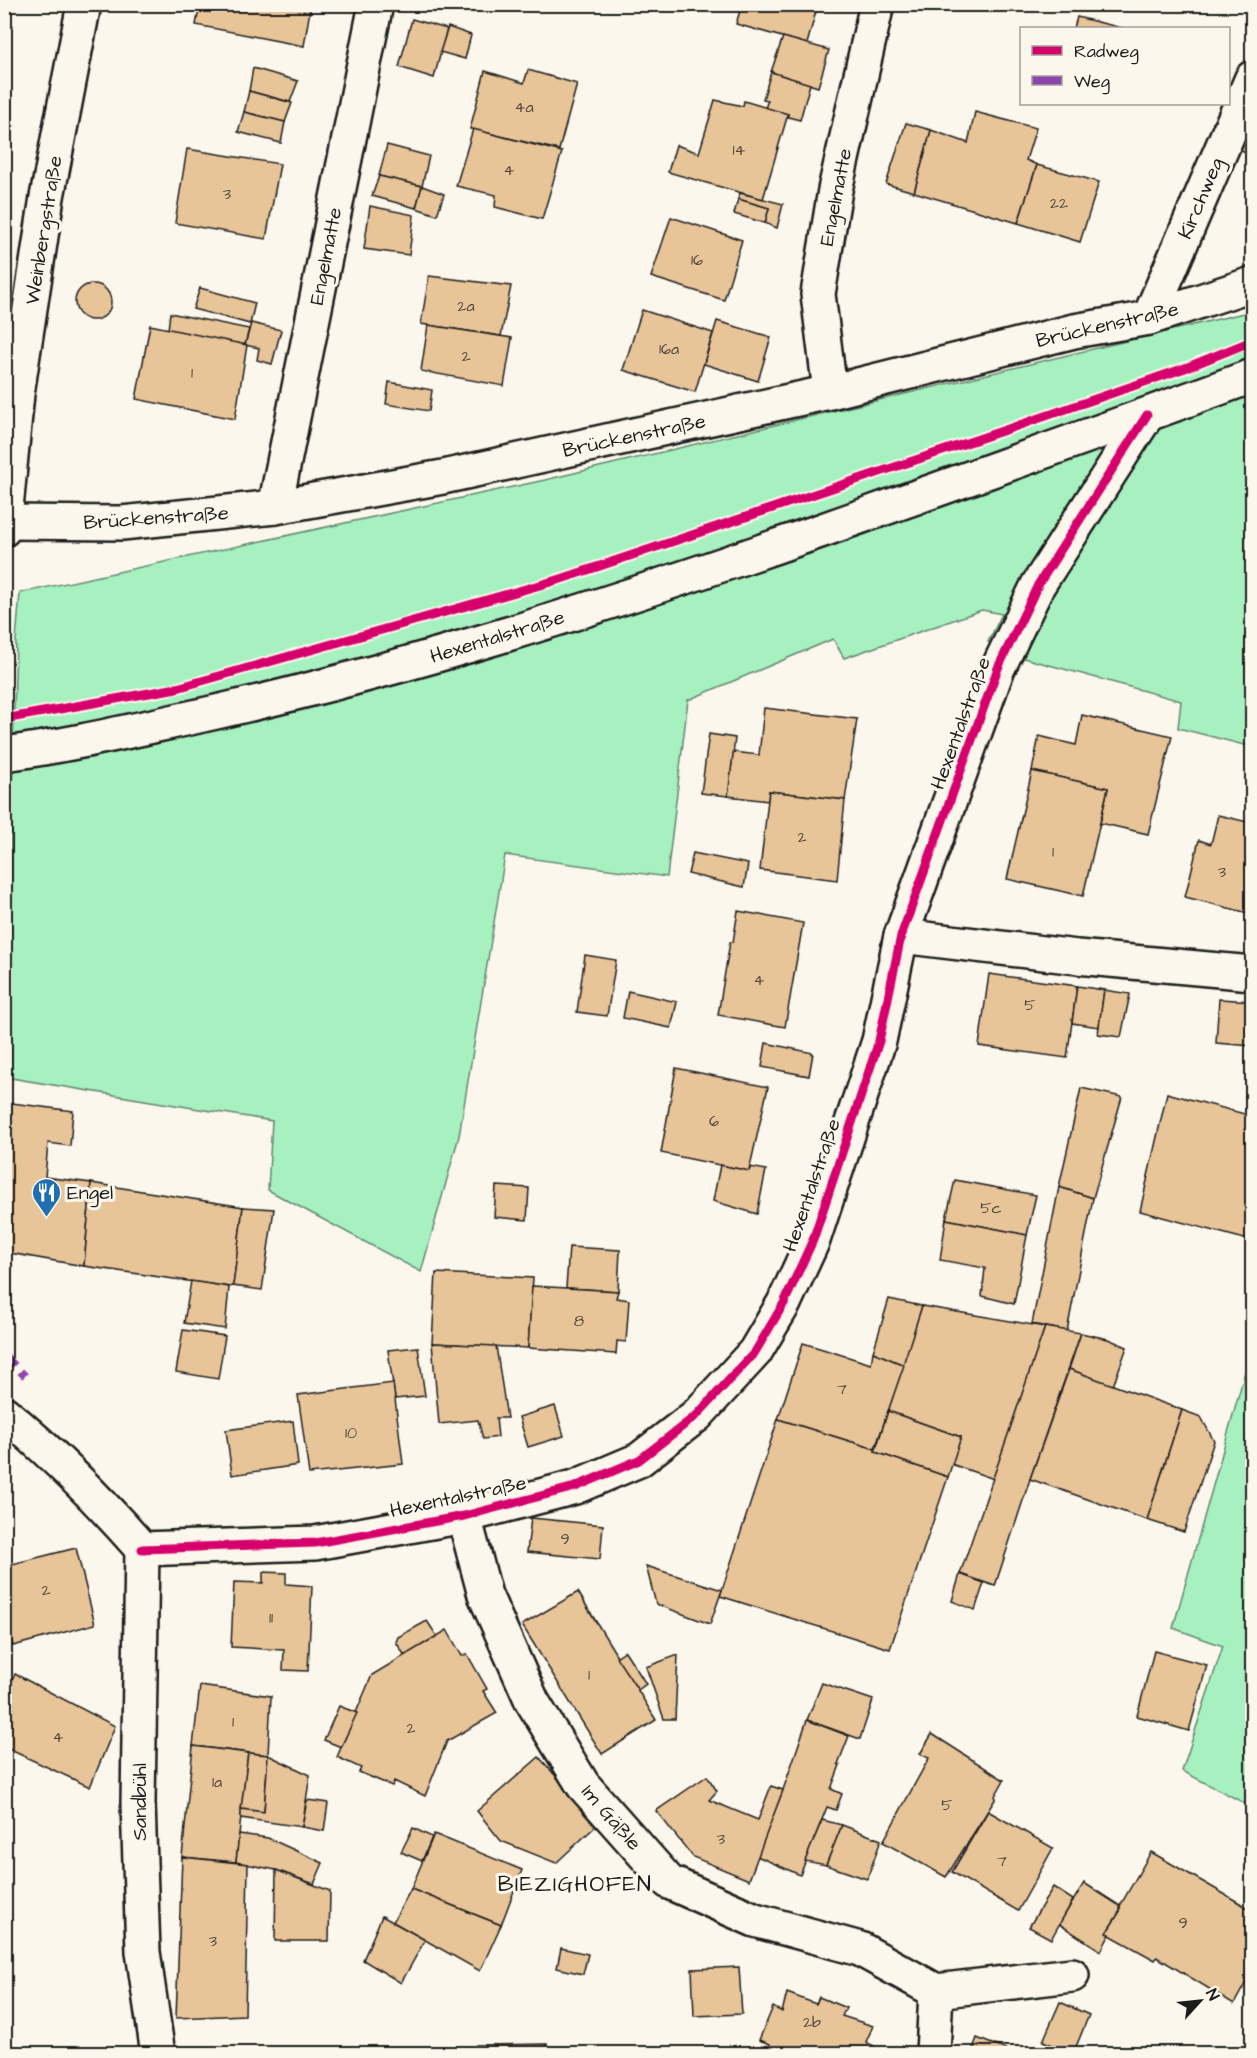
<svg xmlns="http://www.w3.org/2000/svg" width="1257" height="2058" font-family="'Architects Daughter',sans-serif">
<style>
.green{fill:#a7f1c0;stroke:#62866e;stroke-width:1.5}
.building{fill:#e8c499;stroke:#1c1c1c;stroke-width:1.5}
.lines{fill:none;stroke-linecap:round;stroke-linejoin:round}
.street-casing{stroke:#1c1c1c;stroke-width:38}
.secondary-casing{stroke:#1c1c1c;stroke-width:38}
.street{stroke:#fbf7ec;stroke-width:33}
.secondary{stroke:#fbf7ec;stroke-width:33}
.quiet{stroke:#8e44ad;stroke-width:8;stroke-dasharray:15 8;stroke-linecap:butt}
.cycleway-casing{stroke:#fbf7ec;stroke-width:13}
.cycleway{stroke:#d6006c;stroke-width:9}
.labels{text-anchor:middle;stroke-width:6;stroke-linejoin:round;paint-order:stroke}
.number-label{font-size:16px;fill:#4f463b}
.street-label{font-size:20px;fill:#1c1c1c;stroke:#fbf7ec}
.poi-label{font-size:20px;fill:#1c1c1c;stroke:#fbf7ec;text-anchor:start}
.quarter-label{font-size:22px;letter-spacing:1.5px;fill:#1c1c1c;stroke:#fbf7ec}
</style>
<rect width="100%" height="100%" fill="#fbf7ec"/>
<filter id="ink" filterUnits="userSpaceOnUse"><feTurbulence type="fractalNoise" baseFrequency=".0167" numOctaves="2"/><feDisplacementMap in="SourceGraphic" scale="12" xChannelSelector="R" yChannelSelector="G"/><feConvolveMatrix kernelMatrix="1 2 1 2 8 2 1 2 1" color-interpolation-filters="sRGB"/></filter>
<g filter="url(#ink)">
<!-- green -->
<g class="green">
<polygon points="1252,311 1252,747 1178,728 1181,701 1020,657 988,642 1002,614 982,610 844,658 833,639 688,700 667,877 505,855 459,1136 421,1272 268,1190 272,1121 5,1077 4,938 9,898 16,640 20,593 545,480"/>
<polygon points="1252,1347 1252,1807 1182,1771 1223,1646 1173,1628"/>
</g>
<!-- building -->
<g class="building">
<polygon points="4,4 12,5 4,42"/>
<polygon points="200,4 311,4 304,46 196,25"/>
<polygon points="742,4 818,4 807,44 736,24"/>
<polygon points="1077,17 1122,28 1074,28"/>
<polygon points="412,19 447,29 434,78 399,67"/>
<polygon points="448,27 471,35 465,59 440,52"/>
<polygon points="783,37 829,50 818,87 771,72"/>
<polygon points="253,68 298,81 290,102 249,91"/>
<polygon points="528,70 577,84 559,150 470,129 485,71 524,83"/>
<polygon points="771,72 810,84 800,120 788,117 788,114 765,108 768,100 763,99"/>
<polygon points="249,91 292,103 285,122 244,112"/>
<polygon points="715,100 743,106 744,101 788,114 763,199 668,172 676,145 699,153"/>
<polygon points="244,112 285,122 281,143 238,132"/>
<polygon points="975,112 1036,128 1026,160 1037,165 1018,223 914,192 931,130 968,143"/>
<polygon points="1252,115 1252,155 1239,149"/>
<polygon points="906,123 931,130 914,192 886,184"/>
<polygon points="473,129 562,152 542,219 495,207 496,195 456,186"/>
<polygon points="387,145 429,156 422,186 379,176"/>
<polygon points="187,149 280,164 266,239 175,223"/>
<polygon points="1037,165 1099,182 1080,242 1018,223"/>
<polygon points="379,176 422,186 416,208 372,196"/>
<polygon points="422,186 444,194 437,215 416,208"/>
<polygon points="740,193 783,204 777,228 765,223 769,208 738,199"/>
<polygon points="738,199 769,208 765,223 734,214"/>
<polygon points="370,206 414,215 409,255 364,249"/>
<polygon points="671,217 742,240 724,300 651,277"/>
<polygon points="429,276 511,286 501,336 421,324"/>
<circle cx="93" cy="302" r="18"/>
<polygon points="200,288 255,303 250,324 193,309"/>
<polygon points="642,310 713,333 695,392 623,370"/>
<polygon points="170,313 249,329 245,345 168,330"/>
<polygon points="717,321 771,337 758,381 704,364"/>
<polygon points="251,323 281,330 272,364 257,360 259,348 245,345"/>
<polygon points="150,325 247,345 235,419 136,399"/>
<polygon points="428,325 512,338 504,386 421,371"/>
<polygon points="389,382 432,390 429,411 386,404"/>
<polygon points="764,708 857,719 845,800 769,791 768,801 728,796 733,752 759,755"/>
<polygon points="1082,715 1172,736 1148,834 1100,823 1108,788 1032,771 1039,736 1076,745"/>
<polygon points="709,734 735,738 728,796 701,793"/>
<polygon points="1032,771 1108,788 1083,896 1007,879"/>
<polygon points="769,791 845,800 837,880 760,870"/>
<polygon points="1218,815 1252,823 1252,914 1185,897 1199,840 1211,844"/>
<polygon points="693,853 748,864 744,887 688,874"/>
<polygon points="738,911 803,923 785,1027 718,1015 730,942 733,942"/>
<polygon points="585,955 616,960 607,1016 577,1012"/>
<polygon points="989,974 1077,986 1067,1058 979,1046"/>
<polygon points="1077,986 1104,990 1099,1027 1072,1023"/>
<polygon points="1104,990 1130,994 1121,1037 1098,1034"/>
<polygon points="628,991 677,1002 671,1028 623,1018"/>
<polygon points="1219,999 1252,1001 1252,1046 1216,1043"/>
<polygon points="766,1043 813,1053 809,1076 762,1067"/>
<polygon points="676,1068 768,1087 749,1171 661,1153"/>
<polygon points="1081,1088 1122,1097 1093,1198 1059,1187"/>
<polygon points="1167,1093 1252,1116 1252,1241 1140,1211"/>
<polygon points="4,1102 73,1111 70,1146 48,1143 45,1177 91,1183 84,1266 4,1252"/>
<polygon points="720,1165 749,1171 751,1167 766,1170 757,1214 713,1201"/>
<polygon points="955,1180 1036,1195 1027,1235 946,1219"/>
<polygon points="91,1183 243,1207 233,1286 229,1287 84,1266"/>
<polygon points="496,1186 529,1188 527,1220 494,1217"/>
<polygon points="1059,1187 1093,1198 1067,1331 1032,1324"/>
<polygon points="243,1207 274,1209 262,1290 233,1286"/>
<polygon points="946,1219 1027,1235 1014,1304 982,1296 985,1268 940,1260"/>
<polygon points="569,1247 620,1250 618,1291 566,1288"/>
<polygon points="436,1273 533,1278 528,1348 432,1343"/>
<polygon points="191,1281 229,1287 225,1329 184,1323"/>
<polygon points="532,1286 618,1291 616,1298 629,1300 626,1342 617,1341 616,1354 528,1348"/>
<polygon points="889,1299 922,1306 904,1365 873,1352"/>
<polygon points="922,1306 1045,1327 994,1479 951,1464 961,1437 888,1411"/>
<polygon points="1045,1327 1081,1333 1030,1479 995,1586 960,1574"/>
<polygon points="183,1330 225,1336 218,1379 176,1372"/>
<polygon points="1081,1333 1108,1339 1127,1347 1113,1386 1069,1369"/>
<polygon points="432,1343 496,1346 507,1418 496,1418 498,1437 483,1439 478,1420 439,1424"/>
<polygon points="803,1343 871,1364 873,1352 904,1365 875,1449 778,1419"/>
<polygon points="418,1347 425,1396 395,1399 388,1350"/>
<polygon points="1069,1369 1182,1410 1147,1520 1030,1479"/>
<polygon points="393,1383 403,1464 309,1474 298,1395"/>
<polygon points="555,1406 564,1436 528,1447 519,1417"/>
<polygon points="1182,1410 1201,1417 1214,1441 1184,1532 1147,1520"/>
<polygon points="888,1411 961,1437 948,1477 875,1452"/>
<polygon points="778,1419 875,1449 875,1452 948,1477 890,1649 720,1596"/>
<polygon points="293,1421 298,1465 232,1475 226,1430"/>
<polygon points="531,1518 603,1525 600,1559 527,1552"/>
<polygon points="76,1548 95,1624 13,1646 4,1612 4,1566"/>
<polygon points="646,1566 722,1590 710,1624 656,1604"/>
<polygon points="263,1572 286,1573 286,1584 312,1586 308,1671 283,1670 284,1650 231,1647 234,1582 263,1583"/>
<polygon points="960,1574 984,1583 975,1610 952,1601"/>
<polygon points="578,1592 656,1720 602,1754 522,1625"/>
<polygon points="427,1621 437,1636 405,1656 396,1642 398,1637"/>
<polygon points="447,1630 462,1656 467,1654 487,1689 483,1691 497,1713 447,1741 425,1796 394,1781 392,1786 359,1772 361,1768 337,1757 372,1675"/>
<polygon points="625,1651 646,1684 638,1690 616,1657"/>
<polygon points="1154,1651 1207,1665 1189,1731 1137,1716"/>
<polygon points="678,1655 675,1719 664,1719 646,1667"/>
<polygon points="15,1674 115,1726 90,1787 4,1747 4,1698"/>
<polygon points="822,1683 873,1700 860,1739 807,1720"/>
<polygon points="200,1686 271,1696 268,1755 193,1746"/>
<polygon points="339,1706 357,1713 341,1747 324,1740"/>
<polygon points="807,1720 849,1736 838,1764 840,1765 831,1789 842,1794 836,1810 827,1807 800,1875 757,1856 783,1790"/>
<polygon points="932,1734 1004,1780 995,1796 996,1798 946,1877 883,1842 929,1758 920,1754"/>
<polygon points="193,1746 248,1753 236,1862 182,1857"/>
<polygon points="248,1753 268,1755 264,1812 241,1809"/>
<polygon points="268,1755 310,1775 302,1827 241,1818 241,1809 264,1812"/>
<polygon points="539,1757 598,1824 556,1863 501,1841 477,1811"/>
<polygon points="707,1776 717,1791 709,1800 758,1820 771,1786 783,1790 749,1880 693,1857 656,1811"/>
<polygon points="307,1800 328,1803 324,1831 302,1827"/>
<polygon points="988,1811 1053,1848 1018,1911 952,1872"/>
<polygon points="822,1820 842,1825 826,1865 805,1861"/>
<polygon points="842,1825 881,1840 867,1879 826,1865"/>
<polygon points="413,1828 432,1837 422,1861 401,1852"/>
<polygon points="239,1834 268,1838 323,1863 314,1884 276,1870 236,1862"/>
<polygon points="434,1834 522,1870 501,1925 411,1889"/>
<polygon points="1151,1852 1252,1910 1252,1971 1234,2004 1157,1957 1155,1960 1106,1933 1120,1911 1120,1906"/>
<polygon points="182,1857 248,1864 245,2015 176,2018"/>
<polygon points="276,1870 330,1891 329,1941 275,1941"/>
<polygon points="1084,1883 1120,1906 1120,1911 1106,1933 1110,1934 1101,1951 1059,1924"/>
<polygon points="1053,1887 1073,1900 1051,1939 1029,1927"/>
<polygon points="411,1889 501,1925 480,1971 393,1922"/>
<polygon points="382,1916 425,1940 401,1983 363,1960"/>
<polygon points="561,1948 588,1954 583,1974 557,1968"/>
<polygon points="739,1967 742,2014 694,2016 692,1969"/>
<polygon points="787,1993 816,2004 819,1997 846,2008 842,2016 873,2026 866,2042 874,2046 871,2054 766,2054 770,2044 759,2040 773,2007 782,2012"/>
<polygon points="1060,2002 1089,2015 1073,2054 1043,2041"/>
<polygon points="977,2038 1012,2052 1011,2054 971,2054"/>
<polygon points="547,2044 547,2054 476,2054 476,2045"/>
</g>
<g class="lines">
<defs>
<g id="street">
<polyline points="1149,318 1252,78"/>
<polyline points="830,392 818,294 835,190 877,4"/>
<polyline points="275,507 376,4"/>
<polyline points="5,522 122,523 275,507 443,477 830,392 1074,331 1149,318 1252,284"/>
<polyline points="4,529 17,394 47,197 84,4"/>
<polyline points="901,936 1077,957 1252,973"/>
<path d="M4,1413C56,1456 98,1499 142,1549"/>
<polyline points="464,1516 485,1595 532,1701 583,1785 669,1882 755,1920 860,1949 936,1991 1072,1975"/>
<polyline points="142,1549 315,1543 464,1516 575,1487 639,1460 697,1415 755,1352 784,1303 813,1240 879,1041 901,936 998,668 1038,585 1147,415"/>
<polyline points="142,1549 138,1803 143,1952 158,2054"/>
<polyline points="933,2054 936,1991"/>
</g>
<path id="secondary" d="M4,754C65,746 125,732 185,719C401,672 611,604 820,531C964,480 1109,429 1252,376"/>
</defs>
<!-- street casing -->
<use href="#street" class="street-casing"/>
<!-- secondary casing -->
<use href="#secondary" class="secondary-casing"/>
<!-- street -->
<use href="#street" class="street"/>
<!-- secondary -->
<use href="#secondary" class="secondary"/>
<!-- quiet -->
<polyline class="quiet" points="4,1355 25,1376"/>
<defs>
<g id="cycleway">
<polyline points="4,719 177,688 561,579 1011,428 1188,367 1252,341"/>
<polyline points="142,1549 315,1543 464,1516 575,1487 639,1460 697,1415 755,1352 784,1303 813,1240 879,1041 901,936 998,668 1038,585 1147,415"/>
</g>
</defs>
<!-- cycleway casing -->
<use href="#cycleway" class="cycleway-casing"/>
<!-- cycleway -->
<use href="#cycleway" class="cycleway"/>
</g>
</g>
<!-- icons -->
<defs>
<symbol id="restaurant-pin" viewBox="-11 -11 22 30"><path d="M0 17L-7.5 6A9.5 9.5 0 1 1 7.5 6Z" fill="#1f6fb2" stroke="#fbf7ec"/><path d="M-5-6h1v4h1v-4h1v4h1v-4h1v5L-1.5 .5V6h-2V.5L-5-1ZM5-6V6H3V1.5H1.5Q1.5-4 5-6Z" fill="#fff"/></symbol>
</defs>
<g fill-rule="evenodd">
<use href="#restaurant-pin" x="30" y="1176" width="33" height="45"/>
</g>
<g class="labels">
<!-- number labels -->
<g class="number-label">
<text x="524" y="112">4a</text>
<text x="739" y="155">14</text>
<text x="509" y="175">4</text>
<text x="227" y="199">3</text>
<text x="1059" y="208">22</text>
<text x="697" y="265">16</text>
<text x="466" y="311">2a</text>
<text x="669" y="354">16a</text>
<text x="466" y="361">2</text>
<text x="192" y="378">1</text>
<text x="802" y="842">2</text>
<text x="1053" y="857">1</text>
<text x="1222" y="877">3</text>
<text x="759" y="985">4</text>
<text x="1030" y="1010">5</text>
<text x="714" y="1126">6</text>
<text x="991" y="1213">5c</text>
<text x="579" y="1326">8</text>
<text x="842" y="1394">7</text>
<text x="351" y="1438">10</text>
<text x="565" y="1544">9</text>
<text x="46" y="1595">2</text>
<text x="271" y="1623">11</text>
<text x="589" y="1680">1</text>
<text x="233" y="1727">1</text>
<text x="411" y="1733">2</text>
<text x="58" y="1742">4</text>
<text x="217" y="1787">1a</text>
<text x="947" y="1810">5</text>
<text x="721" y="1844">3</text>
<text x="1002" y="1866">7</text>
<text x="1183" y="1928">9</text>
<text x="213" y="1946">3</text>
<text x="812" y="2027">2b</text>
</g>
<!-- street labels -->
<g class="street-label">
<text transform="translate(835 197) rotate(-79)" y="7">Engelmatte</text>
<text transform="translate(1200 198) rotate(-67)" y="7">Kirchweg</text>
<text transform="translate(43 230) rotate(-81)" y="7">Weinbergstraße</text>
<text transform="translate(325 256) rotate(-79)" y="7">Engelmatte</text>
<text transform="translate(1107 324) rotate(-13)" y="7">Brückenstraße</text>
<text transform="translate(634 435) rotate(-12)" y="7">Brückenstraße</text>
<text transform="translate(156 517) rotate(-4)" y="7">Brückenstraße</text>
<text transform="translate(497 636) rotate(-17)" y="7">Hexentalstraße</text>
<text transform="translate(960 723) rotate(-70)" y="7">Hexentalstraße</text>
<text transform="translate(811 1185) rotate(-71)" y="7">Hexentalstraße</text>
<text transform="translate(458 1496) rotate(-12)" y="7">Hexentalstraße</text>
<text transform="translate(139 1802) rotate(-90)" y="7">Sandbühl</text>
<text transform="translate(612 1817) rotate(49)" y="7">Im Gäßle</text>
</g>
<!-- poi labels -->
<g class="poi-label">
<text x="67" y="1199">Engel</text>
</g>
<!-- quarter labels -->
<g class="quarter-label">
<text x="575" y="1891">BIEZIGHOFEN</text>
</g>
</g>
<!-- margin -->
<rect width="1257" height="2058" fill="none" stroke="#fbf7ec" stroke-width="24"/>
<rect x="12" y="12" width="1233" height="2034" fill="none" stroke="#1c1c1c" stroke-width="2" filter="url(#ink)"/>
<!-- legend -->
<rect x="1020" y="27" width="210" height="78" fill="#fbf7ec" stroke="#a29f99" stroke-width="1.5"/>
<rect x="1032" y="46" width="30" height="9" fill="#d6006c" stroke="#a29f99" stroke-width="1.5"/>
<text x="1074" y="57" font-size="18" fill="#1c1c1c">Radweg</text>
<rect x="1032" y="76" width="30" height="9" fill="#8e44ad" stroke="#a29f99" stroke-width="1.5"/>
<text x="1074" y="87" font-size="18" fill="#1c1c1c">Weg</text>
<!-- north arrow -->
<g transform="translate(1200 2001) rotate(63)" stroke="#fbf7ec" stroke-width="4.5" paint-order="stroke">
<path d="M0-4.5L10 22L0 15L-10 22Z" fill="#1c1c1c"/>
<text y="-9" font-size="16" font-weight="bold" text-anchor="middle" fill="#1c1c1c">N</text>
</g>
</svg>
